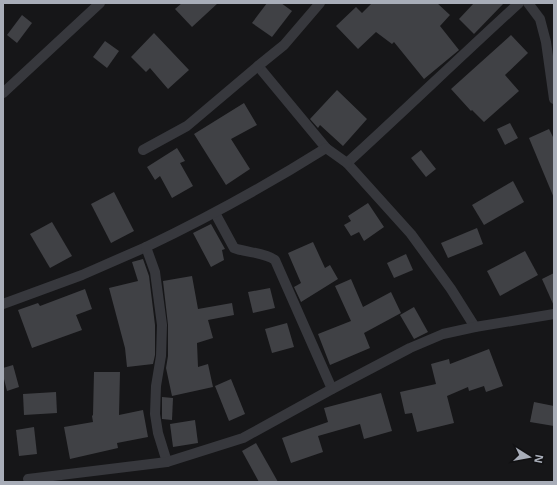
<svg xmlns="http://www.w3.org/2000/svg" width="557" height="485" font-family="'Open Sans',sans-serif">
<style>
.building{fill:#404145}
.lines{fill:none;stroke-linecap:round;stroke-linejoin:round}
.street{stroke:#37383d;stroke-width:10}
</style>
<rect width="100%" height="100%" fill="#161618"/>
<!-- building -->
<g class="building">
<polygon points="182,3 218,3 192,27 175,9"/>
<polygon points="267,3 281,3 292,11 272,37 252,23"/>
<polygon points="372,3 437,3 450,15 440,26 459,50 424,79 394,42 392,44 376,32 358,49 336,26 356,7 362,13"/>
<polygon points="474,3 504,3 474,34 459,19"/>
<polygon points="22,15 32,23 17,43 7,35"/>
<polygon points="154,33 189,70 168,89 150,68 146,72 131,57"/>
<polygon points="511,35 528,53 505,75 519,91 484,122 472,110 471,111 451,89"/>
<polygon points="105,41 119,51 107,68 93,57"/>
<polygon points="337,90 367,119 343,146 320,125 318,128 310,119"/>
<polygon points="244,103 257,125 231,139 250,169 226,185 194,134"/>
<polygon points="510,123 518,138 505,145 497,129"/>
<polygon points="549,129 554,139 554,198 529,138"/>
<polygon points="177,148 185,161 180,163 193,186 172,198 160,176 155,180 147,167"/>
<polygon points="421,150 436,169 426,177 411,158"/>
<polygon points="513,181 524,202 484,225 472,205"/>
<polygon points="114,192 134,231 111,243 91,204"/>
<polygon points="368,203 384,227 364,241 359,232 351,236 344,225 351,221 348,216"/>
<polygon points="52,222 72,256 50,268 30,234"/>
<polygon points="211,224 225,249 222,250 224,260 211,267 193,233"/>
<polygon points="477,228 483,244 448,258 441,243"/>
<polygon points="313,242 325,268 330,265 338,279 301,302 294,287 301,283 288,253"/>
<polygon points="525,251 538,275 500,296 487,271"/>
<polygon points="406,254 413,270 394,278 387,263"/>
<polygon points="143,259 149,276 155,325 155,355 153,364 127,367 125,348 109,288 138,281 132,262"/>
<polygon points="554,273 554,306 542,279"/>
<polygon points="192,276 198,309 232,303 234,315 208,320 213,338 197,343 198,367 208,364 213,387 172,396 166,368 168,356 168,325 163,281"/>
<polygon points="351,279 363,307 391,292 401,313 364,333 370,348 330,365 318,334 351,321 335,286"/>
<polygon points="270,288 275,308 253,313 248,292"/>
<polygon points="85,289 92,309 76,315 82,330 32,348 18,310 38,303 40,306"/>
<polygon points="414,307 428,332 414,339 400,315"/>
<polygon points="287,323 294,347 272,353 265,329"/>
<polygon points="489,349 503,386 486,392 484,386 469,391 468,387 447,396 454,423 417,432 412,413 405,414 400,392 436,384 431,364 449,359 450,364"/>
<polygon points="13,365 19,387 7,391 3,375 3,368"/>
<polygon points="94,372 120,372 119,415 143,410 148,437 117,443 118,448 70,459 64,427 93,422 92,416 93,415"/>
<polygon points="231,379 245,414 229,421 215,386"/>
<polygon points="56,392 57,413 24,415 23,394"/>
<polygon points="381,393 392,431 364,439 360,424 318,436 323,452 291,463 282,438 328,422 324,408"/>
<polygon points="162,397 173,398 172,420 162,419"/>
<polygon points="534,402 554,406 554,426 530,422"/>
<polygon points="195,420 198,443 173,447 170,424"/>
<polygon points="34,427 37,454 19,456 16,430"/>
<polygon points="256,443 278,482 259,482 242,451"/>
</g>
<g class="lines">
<!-- street -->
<g class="street">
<polyline points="528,3 540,19 546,42 554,99"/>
<polyline points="258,66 326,148"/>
<polyline points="3,93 100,3"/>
<polyline points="143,150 187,126 258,66 284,45 320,3"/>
<path d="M215,213L234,248C247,253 264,252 275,260L332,389"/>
<polyline points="3,304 82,275 146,247"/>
<path d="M475,327L451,289L411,234L347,163C405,110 461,56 519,3"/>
<path d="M167,462L158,433L155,414L156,386L161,356L162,325L155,272L146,247C209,217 267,185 326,148L347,163"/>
<polyline points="28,479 167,462 243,438 332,389 410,348 443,334 475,327 554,314"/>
</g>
</g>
<!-- border -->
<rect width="557" height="485" fill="none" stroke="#a8adb8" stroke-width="8"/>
<!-- north arrow -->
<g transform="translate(529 457) rotate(101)" stroke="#111113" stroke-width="3" paint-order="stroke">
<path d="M0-3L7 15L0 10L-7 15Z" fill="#a8adb8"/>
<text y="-6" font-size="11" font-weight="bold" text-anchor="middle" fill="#a8adb8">N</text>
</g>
</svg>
